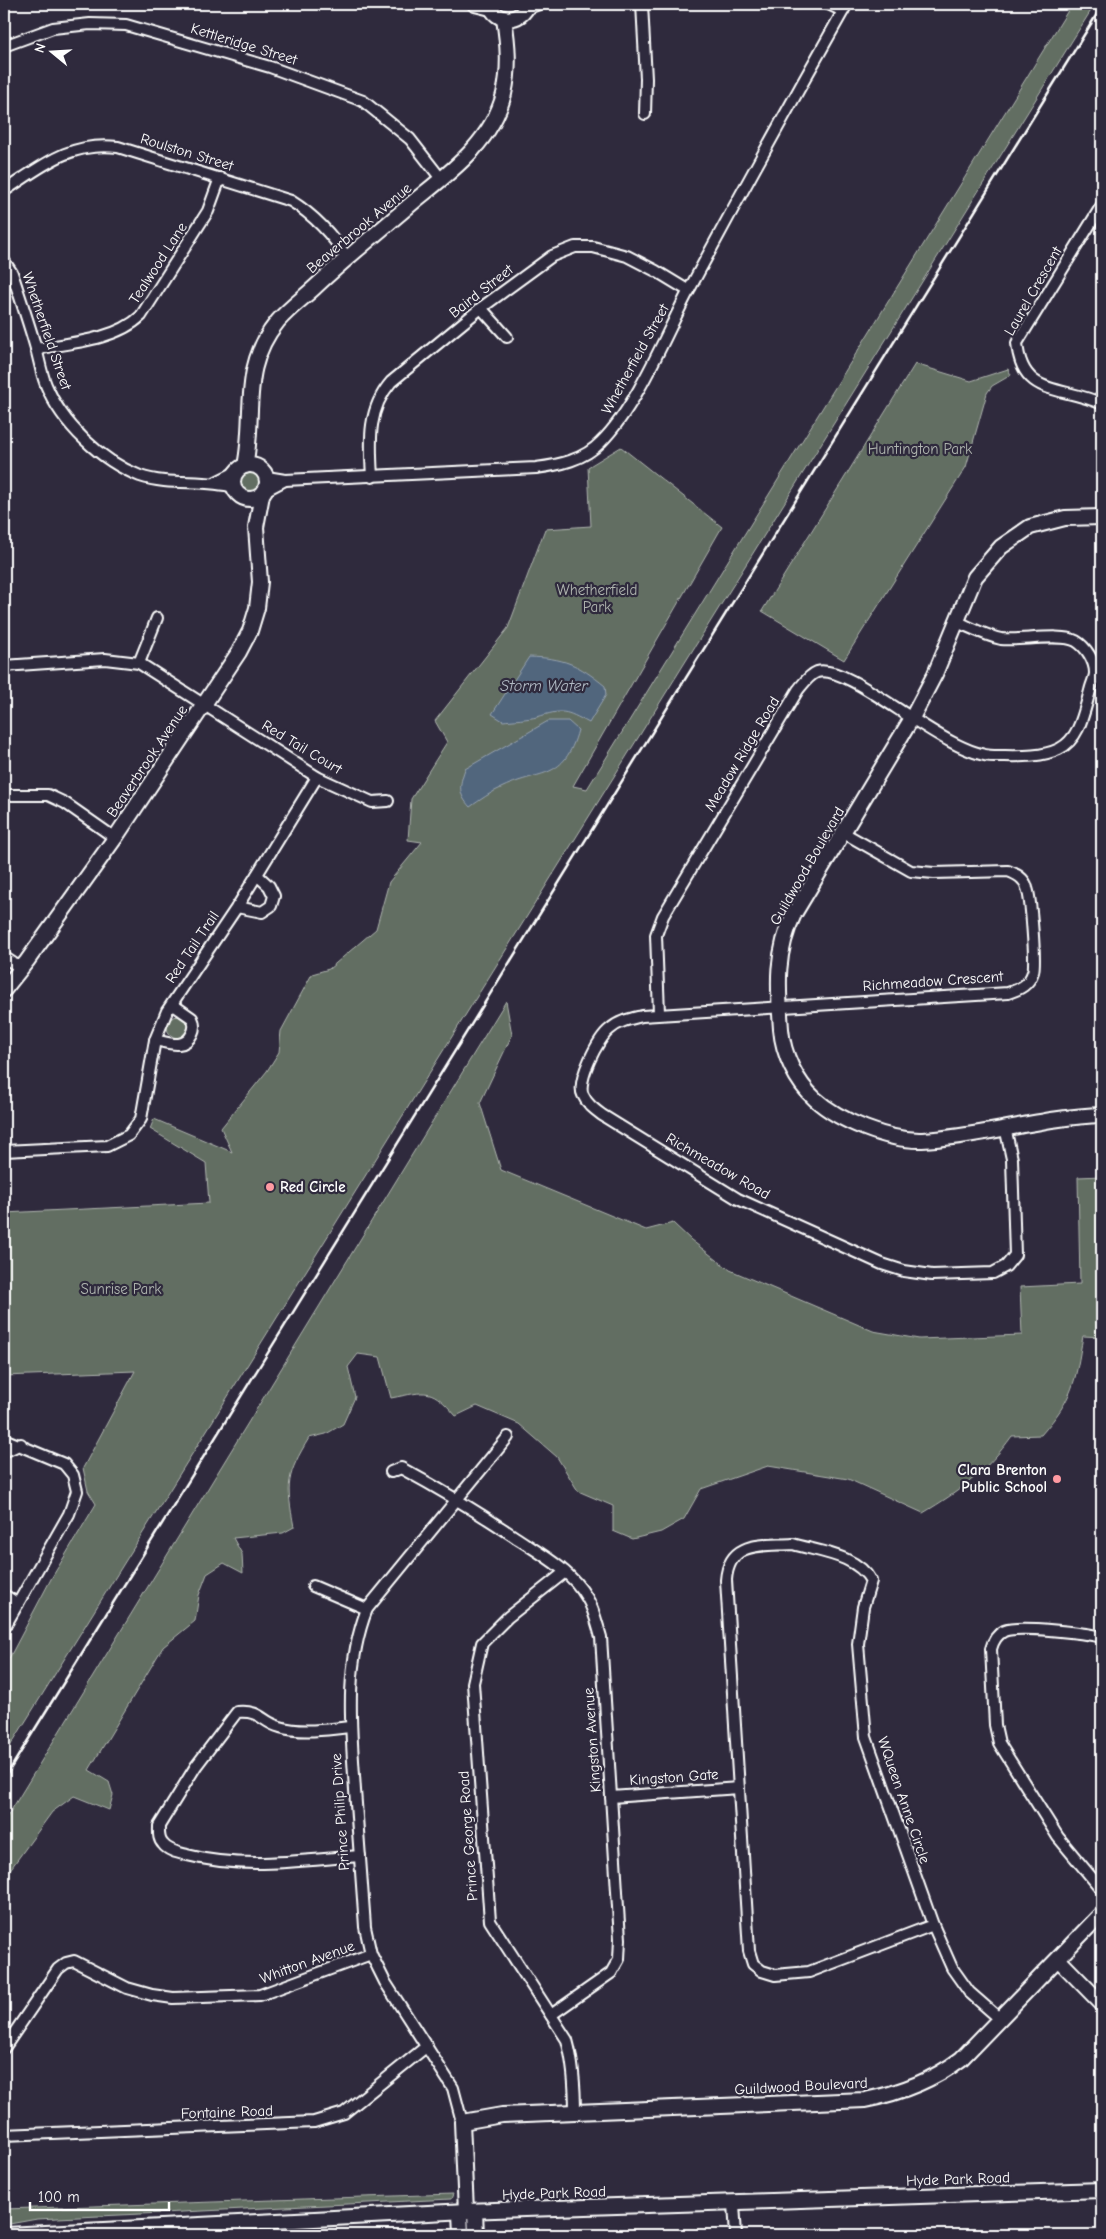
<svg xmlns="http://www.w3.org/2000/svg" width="1106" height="2239" font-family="'Comic Neue',sans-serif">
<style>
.green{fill:#626e62;stroke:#b0b6b0}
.water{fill:#51667d;stroke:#97a3b1}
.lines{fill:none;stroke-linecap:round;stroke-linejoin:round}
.street-casing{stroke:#fff;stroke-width:14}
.secondary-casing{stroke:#fff;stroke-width:18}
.street{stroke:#2f2a3d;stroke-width:10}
.secondary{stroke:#2f2a3d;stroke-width:14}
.rail{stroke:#fff;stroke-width:2.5}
.poi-dot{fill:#ff9aa2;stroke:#2f2a3d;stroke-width:2}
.labels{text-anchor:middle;stroke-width:4.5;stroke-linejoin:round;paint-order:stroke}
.street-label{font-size:15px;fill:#fff;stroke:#2f2a3d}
.park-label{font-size:15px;fill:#b0b6b0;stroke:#2f2a3d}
.poi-label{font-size:15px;font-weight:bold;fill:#fff;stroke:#2f2a3d;text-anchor:start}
.water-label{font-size:16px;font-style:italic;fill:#b1bac4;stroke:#2f2a3d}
</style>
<rect width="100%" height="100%" fill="#2f2a3d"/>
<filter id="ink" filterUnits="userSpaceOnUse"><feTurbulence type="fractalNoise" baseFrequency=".02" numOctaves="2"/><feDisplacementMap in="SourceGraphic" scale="10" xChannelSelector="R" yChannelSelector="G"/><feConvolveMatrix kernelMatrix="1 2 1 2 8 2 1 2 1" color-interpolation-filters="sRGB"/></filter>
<g filter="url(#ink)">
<!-- green -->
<g class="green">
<polygon points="1072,4 1095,4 4,1756 4,1668 51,1579 96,1504 88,1491 83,1468 135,1371 4,1376 4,1213 209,1203 206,1163 150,1129 154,1119 232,1152 221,1128 267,1071 279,1052 281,1031 312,974 329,969 376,929 389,882 422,842 408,840 411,799 447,742 435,721 508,628 545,529 591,526 588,467 621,447 722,527 573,786 587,789"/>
<polygon points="915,364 971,381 1008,369 1011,375 992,386 987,393 966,467 844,660 762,611"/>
<circle cx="249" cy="483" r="11"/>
<path d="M506,1001L512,1035L480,1103L501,1170L646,1230L673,1223L691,1240L730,1270L873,1331L919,1339L1022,1335L1020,1287L1080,1284L1078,1177L1102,1176V1337L1083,1336C1075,1383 1074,1397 1041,1435L1012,1436C987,1471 960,1491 923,1513L848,1479L768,1466L701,1489L684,1519L661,1532L632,1539L613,1531V1506L578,1491L557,1457L519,1424L477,1406L456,1416C431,1387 428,1391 391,1398L380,1357L358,1354L348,1367L355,1397L343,1424L326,1434L309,1438C286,1476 286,1484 294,1527L283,1533L233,1538L242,1554L243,1573L224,1563L207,1574L199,1595L195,1621L163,1647L89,1770L109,1782L113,1795L109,1810L74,1796L52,1812L4,1878V1822Z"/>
<circle cx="178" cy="1027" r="11"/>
<polygon points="453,2194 451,2199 37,2219 4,2225 4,2209"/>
</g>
<!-- water -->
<g class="water">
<path d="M529,657C564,658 578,664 605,686L606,695L589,723C565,710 563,709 537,717C529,719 512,720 503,721L492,714Z"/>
<path d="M548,721H568L578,730C564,781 542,769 503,787C491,792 480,800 470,807C458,794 459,786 465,769Z"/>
</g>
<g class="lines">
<defs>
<g id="street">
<polyline points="642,4 646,79 645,114"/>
<polyline points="828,4 843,11"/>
<polyline points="526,9 539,4"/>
<polyline points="4,46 53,28 90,24 126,25 270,67 363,101 410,139 442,180"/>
<path d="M4,191C42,166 70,141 118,147L291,201C315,216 332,234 347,258"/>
<path d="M1102,205L1017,343C1022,398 1062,385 1102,404"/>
<path d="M4,261L12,273C20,297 28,321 35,345C39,358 41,373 46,385C62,424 101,461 140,476C169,486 203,479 234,487"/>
<polyline points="481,308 507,337"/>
<path d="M36,349C70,343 116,340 141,316L208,211L220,178"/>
<path d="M267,477L285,480L536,468C559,465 584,460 601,442C637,406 664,338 688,292C740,195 793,99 847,4"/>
<path d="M372,477C370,442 367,410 391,382L481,308L552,256L575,247H593L627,256L656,271L689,291"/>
<polyline points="216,482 236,472"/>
<polyline points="266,490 285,480"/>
<polyline points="139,663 157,618"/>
<polyline points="4,666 105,659 139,663 317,777 372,802 388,801"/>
<polyline points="4,795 48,795 65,803 115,838"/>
<path d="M844,833L911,871L934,873L1008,871C1016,874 1025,878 1027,888C1031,898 1036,963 1033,972C1029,985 1020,989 1008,993L642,1016C630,1019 619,1021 610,1029C598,1038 576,1082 583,1095C587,1104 594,1109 602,1115L738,1199L882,1264L904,1271L932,1275L993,1273L1006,1266L1015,1255L1012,1159L1005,1127"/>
<polyline points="237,907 262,912 271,906 274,896 269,886 257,875"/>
<polyline points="4,957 22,969"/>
<path d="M659,1013L656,935L663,916L798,690C803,684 809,675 817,672C851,662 946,757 995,756C1016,756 1040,758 1059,749C1080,739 1084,711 1090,691C1091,685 1095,678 1095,673C1095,661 1086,647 1076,641C1062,633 1020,641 1001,639C986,636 970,627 955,621"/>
<path d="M155,1040C169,1043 184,1050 192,1034C195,1028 195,1024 192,1018L172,1004"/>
<polyline points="4,1151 107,1146 129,1135 141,1119 155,1040 167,1011 237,907 317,777"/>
<polyline points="4,1439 64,1464 73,1475 77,1491 69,1514 4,1628"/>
<polyline points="4,1452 21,1444"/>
<path d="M391,1472L401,1468C440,1489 478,1512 515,1537C541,1554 571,1570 587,1598C594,1609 597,1624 601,1637L620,1939L619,1959L611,1973L551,2015"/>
<path d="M793,1544C820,1552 857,1555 871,1581L863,1607L858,1644L866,1737L933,1925L809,1972L775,1975L762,1971L753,1964L749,1951L726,1580C729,1540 762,1546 793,1544Z"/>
<path d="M565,1572L508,1617L482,1643L473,1683L490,1921L567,2040C574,2065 575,2088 575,2113"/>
<polyline points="313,1586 367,1609"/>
<polyline points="4,1595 18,1604"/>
<path d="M1102,1637C1085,1633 1018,1625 1004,1631C996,1635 993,1641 991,1649L995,1725L999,1743L1058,1837L1102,1890"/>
<path d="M351,1727C327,1729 303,1734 280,1727C261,1722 262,1710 237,1712L196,1766L159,1826C159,1833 158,1839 163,1844C168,1851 179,1853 187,1855C244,1870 303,1860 360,1856"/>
<polyline points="611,1797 739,1788"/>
<polyline points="933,1925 952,1968 969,1992 1000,2019"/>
<polyline points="4,2048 58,1969 66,1963 74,1961 127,1988 152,1995 173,1998 260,1995 371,1954"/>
<path d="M462,2122L453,2088L385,1982L371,1954L365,1927C362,1881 358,1835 355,1790C351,1728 344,1668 367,1609L508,1437"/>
<polyline points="4,2135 314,2122 344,2113 427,2046"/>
<polyline points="734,2204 736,2235"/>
</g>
<g id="secondary">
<polyline points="475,4 491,8"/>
<path d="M490,4C495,24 522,23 528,4"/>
<circle cx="250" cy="482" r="17"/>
<path d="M245,466C256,414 239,368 278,321C288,309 302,299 314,288C347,257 382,229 417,199C453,170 492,141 504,94C510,68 508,44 504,19"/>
<path d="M1102,517L1065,518L1030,527L1001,547L975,577L935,674L912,718L794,914C775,953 778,987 781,1029C783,1054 796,1082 815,1099C839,1121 889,1141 922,1140C983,1137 1041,1117 1102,1115"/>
<polyline points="4,990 27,961 115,838 239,652 250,631 257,608 260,582 256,527 262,495"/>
<polyline points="1059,1960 1102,2004"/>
<path d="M466,2211L462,2122L502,2115L865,2100C900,2093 932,2081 961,2059L1102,1913"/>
<polyline points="475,2211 476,2235"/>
<polyline points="460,2212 461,2235"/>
<polyline points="7,2235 466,2211 1102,2190"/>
</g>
</defs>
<!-- street casing -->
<use href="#street" class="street-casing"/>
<!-- secondary casing -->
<use href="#secondary" class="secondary-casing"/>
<!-- street -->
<use href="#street" class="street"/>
<!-- secondary -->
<use href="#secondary" class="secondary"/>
<!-- rail -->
<polyline class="rail" points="4,1779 1102,6"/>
</g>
</g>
<!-- markers -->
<g class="poi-dot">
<circle cx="270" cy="1187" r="5"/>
<circle cx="1057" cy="1479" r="5"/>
</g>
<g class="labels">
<!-- street labels -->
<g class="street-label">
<text transform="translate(244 44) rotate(17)" y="5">Kettleridge Street</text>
<text transform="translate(187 152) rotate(17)" y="5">Roulston Street</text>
<text transform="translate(359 228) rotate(-40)" y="5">Beaverbrook Avenue</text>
<text transform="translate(158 263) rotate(-57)" y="5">Tealwood Lane</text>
<text transform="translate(481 291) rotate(-38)" y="5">Baird Street</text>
<text transform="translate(1033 291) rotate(-60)" y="5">Laurel Crescent</text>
<text transform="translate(47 331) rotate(71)" y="5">Whetherfield Street</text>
<text transform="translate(635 359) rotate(-61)" y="5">Whetherfield Street</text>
<text transform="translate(302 747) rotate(31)" y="5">Red Tail Court</text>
<text transform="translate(742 754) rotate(-59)" y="5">Meadow Ridge Road</text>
<text transform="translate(147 761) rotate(-56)" y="5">Beaverbrook Avenue</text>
<text transform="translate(807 866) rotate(-60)" y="5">Guildwood Boulevard</text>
<text transform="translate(192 947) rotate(-56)" y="5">Red Tail Trail</text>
<text transform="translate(933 981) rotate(-4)" y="5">Richmeadow Crescent</text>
<text transform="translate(718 1166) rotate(30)" y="5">Richmeadow Road</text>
<text transform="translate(592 1740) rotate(-94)" y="5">Kingston Avenue</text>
<text transform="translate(674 1777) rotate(-4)" y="5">Kingston Gate</text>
<text transform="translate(904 1800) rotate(71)" y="5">WQueen Anne Circle</text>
<text transform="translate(340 1812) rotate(-94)" y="5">Prince Philip Drive</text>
<text transform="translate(468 1836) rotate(-94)" y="5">Prince George Road</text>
<text transform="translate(307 1962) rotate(-20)" y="5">Whitton Avenue</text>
<text transform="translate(801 2086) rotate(-3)" y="5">Guildwood Boulevard</text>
<text transform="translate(227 2112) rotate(-2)" y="5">Fontaine Road</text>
<text transform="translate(958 2179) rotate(-2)" y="5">Hyde Park Road</text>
<text transform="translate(554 2193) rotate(-2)" y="5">Hyde Park Road</text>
</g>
<!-- park labels -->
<g class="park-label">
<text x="920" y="454">Huntington Park</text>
<text x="597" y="595">Whetherfield<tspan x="597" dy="17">Park</tspan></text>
<text x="121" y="1294">Sunrise Park</text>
</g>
<!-- poi labels -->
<g class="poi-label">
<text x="280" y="1192">Red Circle</text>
<text x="1047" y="1475" text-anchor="end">Clara Brenton<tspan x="1047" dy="17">Public School</tspan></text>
</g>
<!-- water labels -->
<g class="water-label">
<text x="544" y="691">Storm Water</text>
</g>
</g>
<!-- margin -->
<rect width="1106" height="2239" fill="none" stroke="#2f2a3d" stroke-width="20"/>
<rect x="10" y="10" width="1086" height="2219" fill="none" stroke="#fff" stroke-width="2" filter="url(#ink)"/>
<!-- north arrow -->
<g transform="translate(52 52) rotate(288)" stroke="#2f2a3d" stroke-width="4" paint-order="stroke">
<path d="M0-4L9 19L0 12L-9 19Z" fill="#ffffff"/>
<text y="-8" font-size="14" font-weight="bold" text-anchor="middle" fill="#ffffff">N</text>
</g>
<!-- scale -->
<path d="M30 2202v8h139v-8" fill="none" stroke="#ffffff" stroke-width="2.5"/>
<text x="38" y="2202" font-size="15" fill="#ffffff" stroke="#2f2a3d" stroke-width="4" paint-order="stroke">100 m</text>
</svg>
